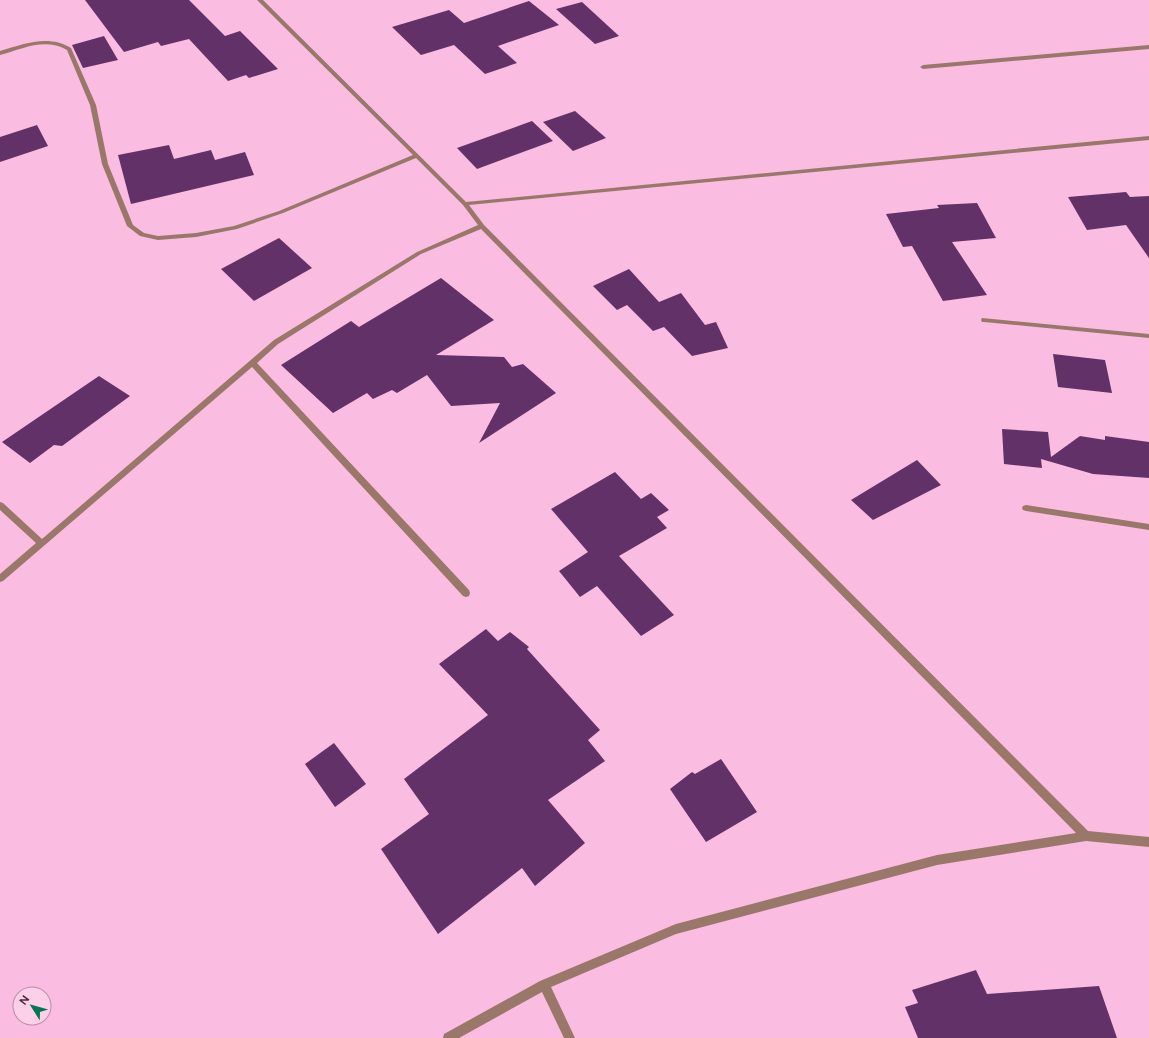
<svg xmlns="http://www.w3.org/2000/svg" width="1149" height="1038" font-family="Figtree,sans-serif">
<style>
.building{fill:#623167}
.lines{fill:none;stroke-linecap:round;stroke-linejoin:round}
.minor{fill:#997769;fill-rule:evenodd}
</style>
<rect width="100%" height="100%" fill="#fabce0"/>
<!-- building -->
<g class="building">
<polygon points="85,0 189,0 225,36 240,31 278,69 249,78 246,75 228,81 189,39 161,46 158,42 124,52"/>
<polygon points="529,1 559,25 498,46 517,63 485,74 454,45 421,55 392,27 449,10 464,23"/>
<polygon points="582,2 619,36 595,44 556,9"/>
<polygon points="104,36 118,60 83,68 72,45"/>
<polygon points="575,111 606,138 573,151 543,122"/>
<polygon points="532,121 553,141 477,169 457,148"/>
<polygon points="37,125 48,146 0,162 0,137"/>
<polygon points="169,145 174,159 211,150 215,160 245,152 254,175 131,204 118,155"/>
<polygon points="1126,192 1130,197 1149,196 1149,258 1126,225 1087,230 1068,197"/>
<polygon points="977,203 996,238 952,242 987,295 943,301 912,246 903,247 886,214 939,208 937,205"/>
<polygon points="279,238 312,268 254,301 221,269"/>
<polygon points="629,269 659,302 681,293 705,325 716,322 728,348 692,356 664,327 653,331 627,305 617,310 593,286"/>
<polygon points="441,278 494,320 436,355 504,357 512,367 523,364 556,393 479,443 500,403 451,406 427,375 397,393 392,390 373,399 367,393 333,413 281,365 351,321 359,327"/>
<polygon points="1053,354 1105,360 1112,393 1058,387"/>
<polygon points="99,376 130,396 62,446 54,445 30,463 2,442"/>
<polygon points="1002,429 1048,432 1051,457 1080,436 1105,440 1105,436 1149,442 1149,478 1093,474 1041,459 1042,468 1004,464"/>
<polygon points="917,460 941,485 873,520 851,500"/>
<polygon points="615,472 641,499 651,493 669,510 657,517 667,528 619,556 674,615 641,636 597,586 580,597 559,571 588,552 551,509"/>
<polygon points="486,629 498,641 510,632 529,647 527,649 600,730 588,740 605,761 548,800 585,843 535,886 522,868 438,934 381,849 429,814 404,779 488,715 439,664"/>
<polygon points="334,743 366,784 335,807 305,764"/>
<polygon points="721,759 757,812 706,842 670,789 692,772 695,774"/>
<polygon points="976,970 987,994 1099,986 1117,1038 918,1038 905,1007 918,1003 912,990"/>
</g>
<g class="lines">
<!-- minor -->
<g class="minor">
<path d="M257,0H263L466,202L1149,136V140L469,205L484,225L1088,831L1149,837V847L1086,841L937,865L676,934L551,987L575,1038H564L542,992L459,1038H443L444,1034L540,981L676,924L937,855L1076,833L481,229L421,254L278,344L257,363L469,590L470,593L469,596L466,597L463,596L252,367L3,581L0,582V574L36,543L0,510V502L3,503L42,539L274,340L417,252L478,225L463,205L416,158L283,213L237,229L196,237L158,240L140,236L127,226L102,164L90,105L67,50C45,37 22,49 0,55V51C24,44 48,34 71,48L96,105L108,164L133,225L144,233L158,236L196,233L234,226L279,211L413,155Z"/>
<polygon points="1149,45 1149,49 923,69 920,67 923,65"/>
<polygon points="982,318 1149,334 1149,338 984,322 982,322 981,320"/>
<polygon points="1026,505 1149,524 1149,530 1026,511 1023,510 1022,508 1023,506"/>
</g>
</g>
<!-- north arrow -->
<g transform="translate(32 1006) rotate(307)"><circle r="19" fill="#fecfe9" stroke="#b68da4"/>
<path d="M0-3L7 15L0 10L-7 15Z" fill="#007652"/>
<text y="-6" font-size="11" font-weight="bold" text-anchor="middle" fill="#492b3d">N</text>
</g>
</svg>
